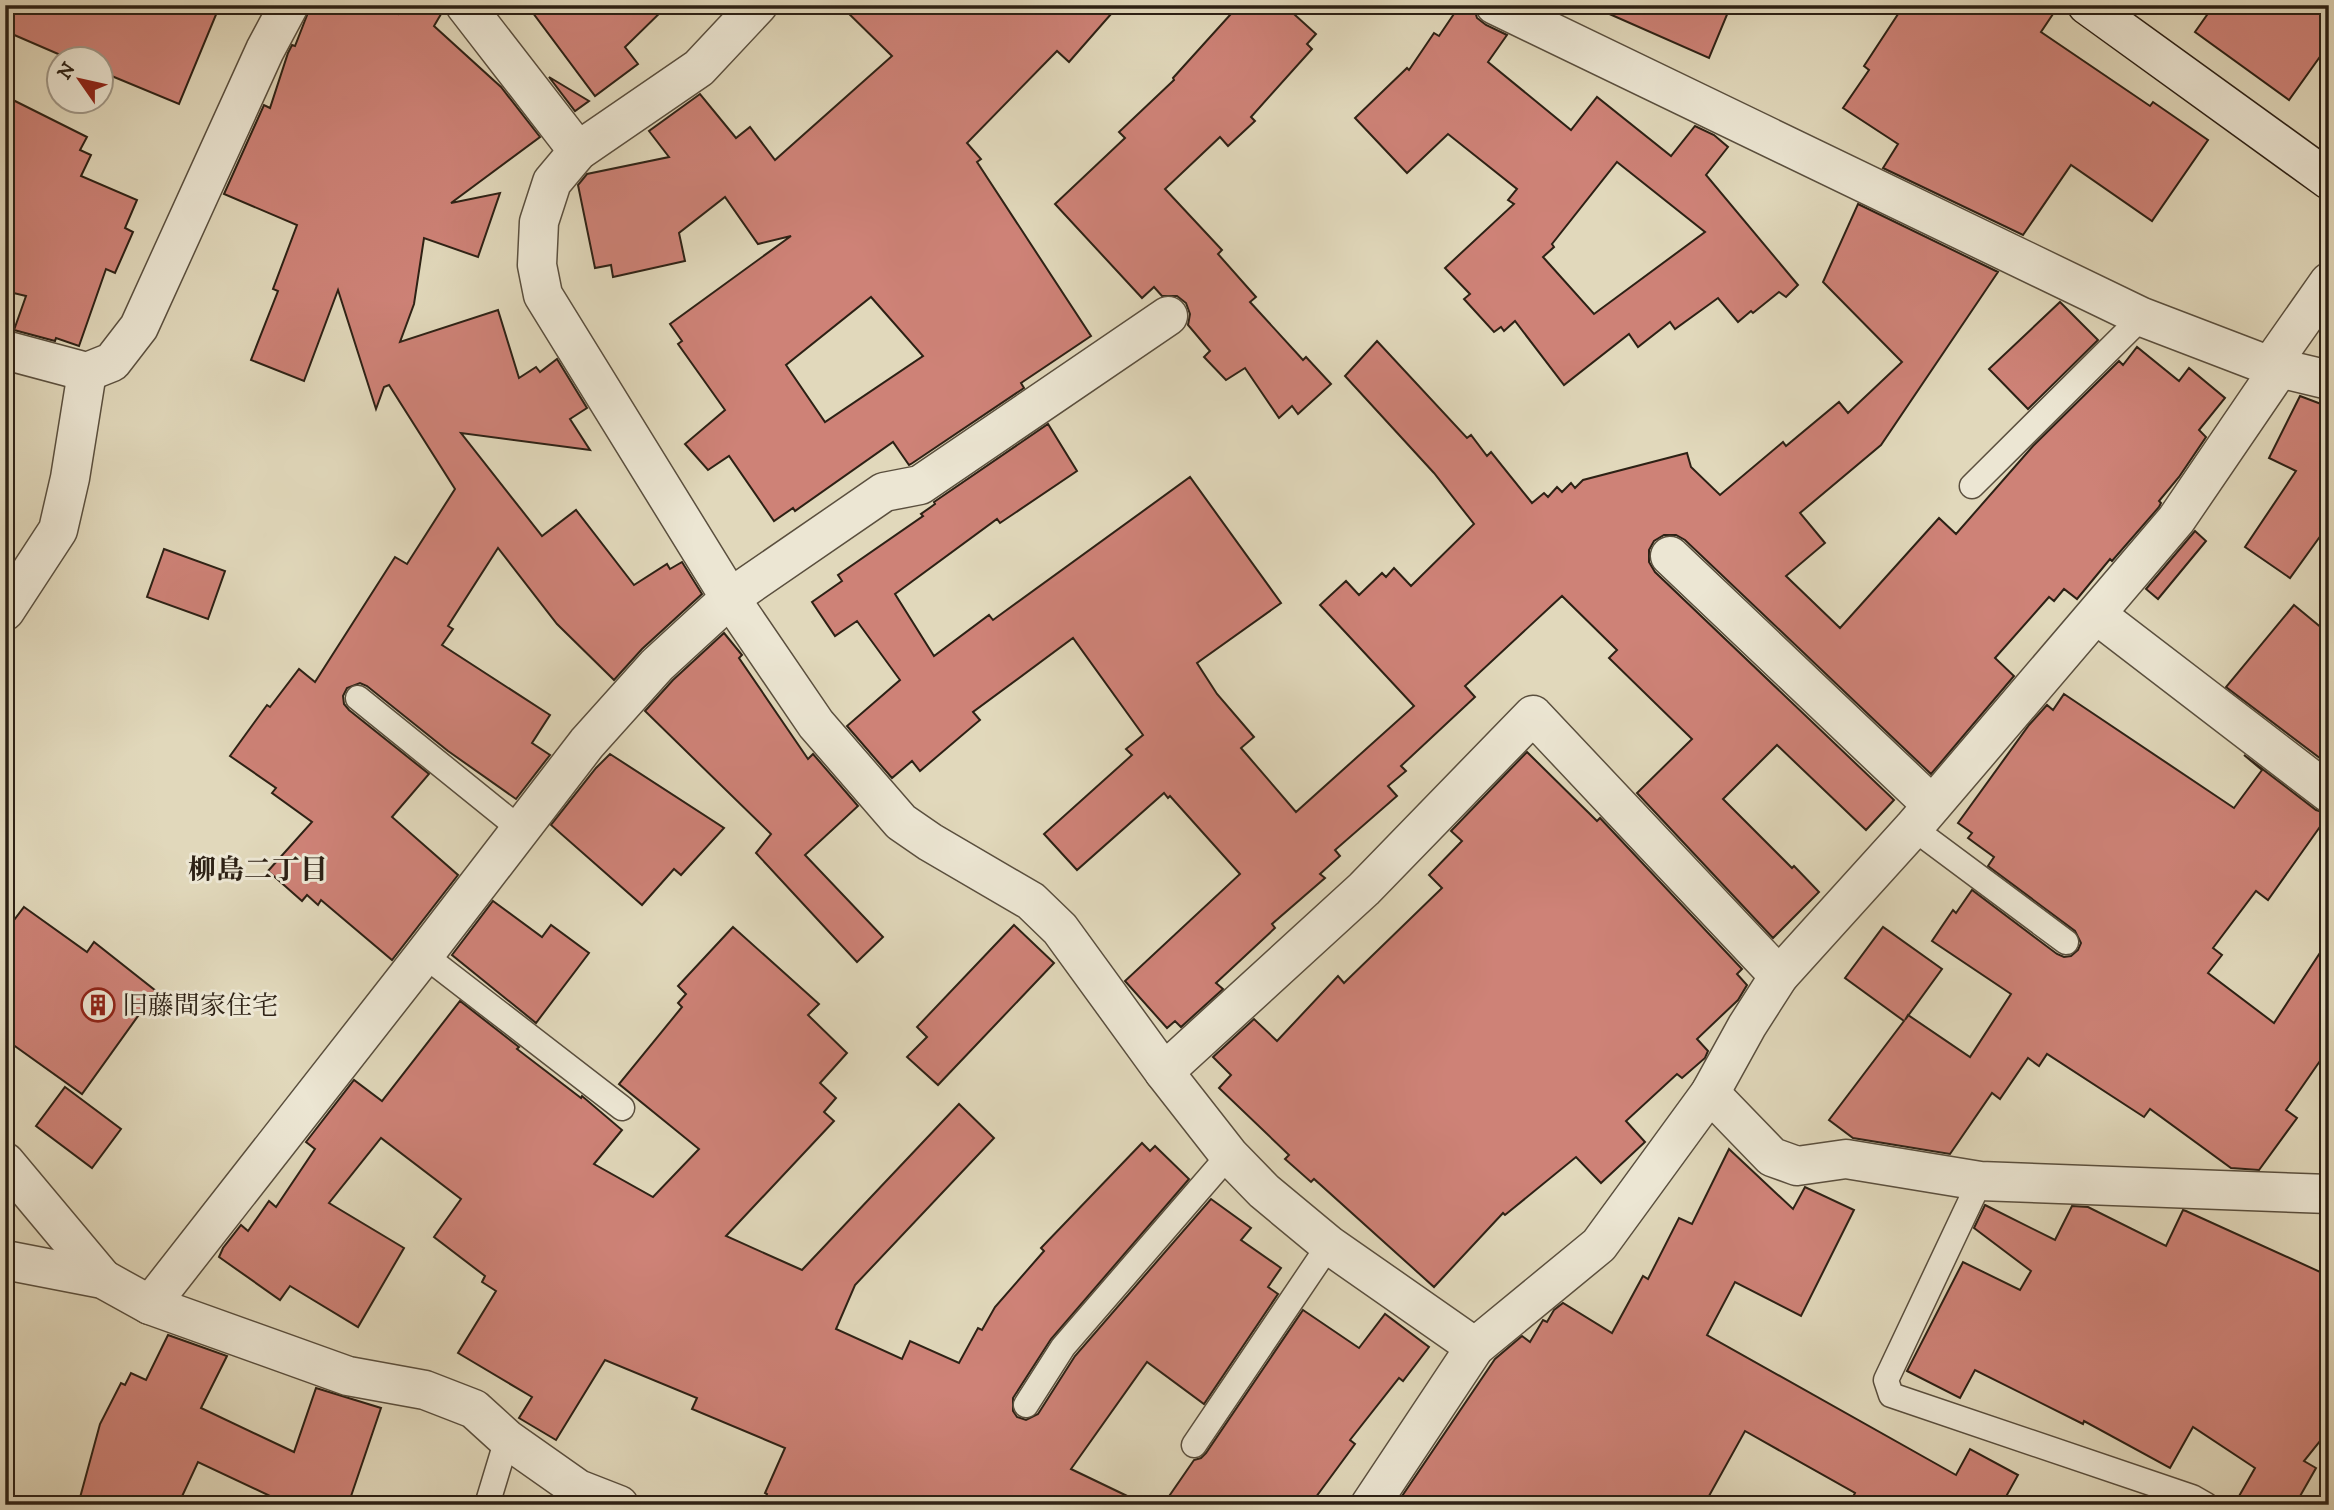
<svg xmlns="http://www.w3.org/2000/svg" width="2334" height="1510" font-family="'IM FELL DW Pica','Noto Serif JP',serif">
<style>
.building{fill:#ce8277;stroke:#2d2115;stroke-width:2;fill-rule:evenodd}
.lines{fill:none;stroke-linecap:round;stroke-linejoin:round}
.lane-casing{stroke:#5a4f3e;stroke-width:27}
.street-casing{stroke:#5a4f3e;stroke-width:41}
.secondary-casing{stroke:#2d2115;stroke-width:41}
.lane{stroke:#ece6d3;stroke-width:24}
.street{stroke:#ece6d3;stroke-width:38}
.secondary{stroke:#ece6d3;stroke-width:38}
.labels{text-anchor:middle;stroke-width:6;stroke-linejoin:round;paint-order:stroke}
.poi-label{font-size:26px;fill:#2d2115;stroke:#ece6d3;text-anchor:start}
.neighbourhood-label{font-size:28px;font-weight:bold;fill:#2d2115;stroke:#ece6d3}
</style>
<rect width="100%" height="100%" fill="#e1d8bb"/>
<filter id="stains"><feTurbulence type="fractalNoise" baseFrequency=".00286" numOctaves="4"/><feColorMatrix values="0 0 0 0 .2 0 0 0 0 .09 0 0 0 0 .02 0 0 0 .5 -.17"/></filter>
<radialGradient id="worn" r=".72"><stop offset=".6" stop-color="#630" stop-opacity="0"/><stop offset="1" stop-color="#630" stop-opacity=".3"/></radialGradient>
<!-- building -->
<g class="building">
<polygon points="5,5 220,5 179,104 102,72 102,60 72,60 5,31"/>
<polygon points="311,5 373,5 398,14 403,5 444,5 444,9 434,26 501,87 540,137 451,203 500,193 478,257 424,238 414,304 400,342 498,310 519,378 536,367 540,372 557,359 587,408 570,419 590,450 461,433 542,536 576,510 634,585 667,564 670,569 682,562 702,594 642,649 614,680 557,624 498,548 448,626 453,629 442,645 550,715 532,743 550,755 516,799 448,751 367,686 360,683 347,688 343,696 344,704 349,710 429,774 392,817 458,875 392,960 321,900 318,905 307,895 302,901 268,871 312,822 272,793 276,788 230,756 267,705 270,707 299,669 315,682 395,557 407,564 455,489 389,385 384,387 376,409 338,290 304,381 251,360 278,291 273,289 297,225 224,194 264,105 270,108 288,53 292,45 295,46"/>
<polygon points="527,5 668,5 625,47 638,64 595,96"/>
<path d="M840,5H1119L1069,62L1057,51L967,143L981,159L977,162L1091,336L1021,383L1024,388L911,464L909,465L893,442L795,511L793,508L774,521L729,456L708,470L685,444L725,410L678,344L682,341L670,324L791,236L758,244L725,197L679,233L685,261L613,277L611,265L595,268L578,185L587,174L669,157L649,131L700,94L736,138L750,127L775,160L892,56ZM871,297L923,356L825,422L786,365Z"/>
<polygon points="1239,5 1284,5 1316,34 1307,44 1312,49 1251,117 1255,121 1228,146 1220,137 1165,189 1222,250 1218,254 1256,297 1250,302 1303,360 1306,357 1331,384 1298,414 1292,406 1279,418 1245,368 1226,380 1204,357 1210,351 1188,325 1190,314 1186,303 1177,296 1162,296 1154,287 1142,298 1055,204 1125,138 1119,132 1174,80 1173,78"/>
<path d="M1460,5H1473L1477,18L1486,25L1507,35L1488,62L1571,130L1597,97L1671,156L1695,126L1714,135L1728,147L1706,175L1798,285L1786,297L1779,292L1753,313L1751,311L1738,322L1718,298L1675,329L1670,322L1638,347L1629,334L1564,385L1515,321L1504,331L1501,327L1494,332L1464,299L1470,294L1445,268L1514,204L1508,200L1517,189L1448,134L1407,173L1355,118L1407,68L1409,70L1434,33L1439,36ZM1617,162L1705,232L1594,314L1543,257L1554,247L1552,244Z"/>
<polygon points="1589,5 1731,5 1709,58"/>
<polygon points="1904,5 2059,5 2041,32 2150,106 2153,102 2208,140 2152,221 2071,165 2023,235 1883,168 1898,144 1843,108 1869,70 1864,66"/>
<polygon points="2214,5 2329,5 2329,44 2289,100 2195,32"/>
<polygon points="549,77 589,101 575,111"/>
<polygon points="5,96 87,137 80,150 91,155 81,176 137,200 125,228 133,232 115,273 106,269 79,346 56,338 55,341 14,330 26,296 5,291"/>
<polygon points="1858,204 1998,272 1881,445 1800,513 1825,543 1786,576 1840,628 1939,518 1956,534 2033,446 2119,361 2123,365 2137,347 2179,381 2189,368 2225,398 2199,430 2206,437 2179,477 2159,501 2161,503 2159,507 2112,561 2110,559 2077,599 2064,589 2054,601 2049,597 1995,658 2014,676 1931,774 1685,540 1676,535 1664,535 1654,541 1649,550 1649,562 1655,572 1894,800 1866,830 1777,745 1723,799 1792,868 1794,866 1819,892 1773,938 1637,793 1692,739 1609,658 1617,650 1562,596 1465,686 1475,697 1401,766 1406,771 1388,786 1397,796 1335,850 1340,856 1320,874 1325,878 1272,924 1275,928 1216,983 1223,989 1181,1027 1175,1021 1167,1028 1125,981 1240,874 1170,796 1168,798 1164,793 1077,870 1044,834 1132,755 1126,749 1143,735 1073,638 973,712 980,720 920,771 912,761 892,778 847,726 900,680 857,621 835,636 812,602 842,581 838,575 923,516 921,514 935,504 934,502 1048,424 1077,471 1000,523 997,519 895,594 934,656 989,615 993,620 1190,477 1281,603 1197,663 1217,694 1254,737 1241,748 1296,812 1414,706 1320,605 1346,581 1359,595 1382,573 1386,577 1394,568 1411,586 1474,524 1434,473 1345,376 1377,341 1467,438 1471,435 1487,456 1491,452 1532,503 1544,493 1548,497 1557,487 1562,492 1571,483 1575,488 1583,480 1687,453 1691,467 1720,495 1783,442 1786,446 1839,402 1848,413 1902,362 1823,282"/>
<polygon points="2060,302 2098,340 2028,409 1989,369"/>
<polygon points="2300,396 2329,407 2329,524 2290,578 2245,547 2296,471 2269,458"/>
<polygon points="2195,531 2206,541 2158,599 2146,589"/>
<polygon points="164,549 225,571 208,619 147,597"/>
<polygon points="2294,605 2329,634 2329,765 2226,687"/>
<polygon points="724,633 742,655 739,658 808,759 813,754 858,806 805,855 883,937 857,962 756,853 771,834 645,711 673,680"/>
<polygon points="2064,694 2234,808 2262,770 2244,755 2316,810 2329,814 2268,900 2256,891 2213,948 2222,955 2208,973 2274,1023 2329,939 2329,1048 2286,1110 2297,1118 2259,1170 2231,1168 2150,1109 2144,1117 2047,1054 2039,1066 2028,1058 2000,1099 1992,1093 1950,1154 1853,1138 1829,1120 1904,1021 1845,978 1883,927 1942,969 1905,1020 1908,1015 1970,1057 2011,994 1932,941 1953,910 1956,913 1972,890 2057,954 2064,957 2071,956 2078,950 2081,943 2075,931 1988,866 1994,857 1968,838 1972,833 1958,823 2029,725 2047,705 2053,710"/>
<polygon points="1527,752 1597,821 1600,818 1742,969 1737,974 1747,985 1738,1000 1697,1039 1708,1051 1705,1058 1682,1078 1677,1074 1626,1121 1645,1142 1601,1183 1576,1157 1505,1215 1503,1213 1434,1287 1314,1179 1311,1182 1285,1159 1289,1155 1219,1088 1231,1075 1213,1057 1254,1019 1277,1041 1338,976 1344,983 1442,888 1429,875 1462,841 1451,831"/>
<polygon points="610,754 724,828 681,875 674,869 642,905 551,825 596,768"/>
<polygon points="493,901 542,937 551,925 589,953 536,1023 452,955"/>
<polygon points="24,907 87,952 94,942 156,991 82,1094 5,1039 5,932"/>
<polygon points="1014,925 1054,963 938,1085 907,1057 927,1037 917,1027"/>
<polygon points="733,927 819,1004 808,1015 847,1053 820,1083 836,1098 824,1112 834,1121 726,1236 802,1270 959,1104 994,1138 855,1285 836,1329 902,1359 910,1341 959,1363 978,1328 982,1330 995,1307 1044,1251 1041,1248 1142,1143 1150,1151 1155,1146 1189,1179 1051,1339 1013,1398 1013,1411 1017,1417 1026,1420 1038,1414 1075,1356 1211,1199 1251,1228 1241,1240 1281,1268 1268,1287 1278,1294 1204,1404 1147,1362 1071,1469 1146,1505 764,1505 767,1494 765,1493 785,1448 692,1409 697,1398 605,1360 556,1440 519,1418 532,1397 458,1353 496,1291 482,1282 485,1276 434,1237 461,1199 381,1138 329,1203 404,1248 358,1327 290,1286 280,1300 219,1257 223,1248 241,1225 248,1231 269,1201 276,1207 315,1149 306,1142 354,1080 382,1101 460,1001 519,1047 517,1049 581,1098 582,1096 622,1130 594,1164 653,1197 699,1149 619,1084 682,1007 678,1003 686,994 678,986"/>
<polygon points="65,1087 121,1129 92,1168 36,1126"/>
<polygon points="1729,1149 1793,1209 1805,1187 1854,1210 1801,1316 1735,1282 1707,1335 1956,1475 1970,1449 2018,1475 2003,1502 2009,1505 1849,1505 1855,1493 1745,1431 1704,1505 1396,1505 1495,1359 1522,1336 1530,1342 1543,1320 1547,1322 1554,1310 1563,1303 1612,1333 1643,1276 1648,1279 1679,1218 1692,1224"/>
<polygon points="1985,1205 2055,1240 2072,1206 2088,1207 2166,1246 2183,1210 2186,1211 2329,1276 2329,1430 2304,1461 2316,1468 2295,1505 2234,1505 2255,1468 2193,1427 2170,1468 2084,1421 2083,1424 1975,1370 1960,1398 1907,1371 1963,1262 2020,1290 2031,1271 1974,1228"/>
<polygon points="1303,1310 1359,1348 1385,1314 1429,1347 1403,1381 1399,1378 1350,1440 1355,1444 1310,1505 1163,1505 1194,1460 1201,1458 1206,1453"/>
<polygon points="168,1335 227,1356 201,1408 294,1452 316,1388 381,1408 348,1505 289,1505 198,1462 178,1505 78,1505 100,1424 121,1383 125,1385 131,1373 146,1380"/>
</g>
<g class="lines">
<defs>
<g id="lane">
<polyline points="1972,486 2142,317"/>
<polyline points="358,698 520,829"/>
<polyline points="1913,828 2066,942"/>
<polyline points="424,955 622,1108"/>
<polyline points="1980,1181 1886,1380 1891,1395 2192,1497 2206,1505"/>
<polyline points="1026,1405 1063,1347 1229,1155"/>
<polyline points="1194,1445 1329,1245"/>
<polyline points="487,1505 507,1439"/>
</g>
<g id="street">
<polyline points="465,5 578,151"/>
<polyline points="758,5 699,68 578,151 552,182 539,222 537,265 543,295 730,598 816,724 901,822 930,842 1031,901 1060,929 1164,1072 1229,1155 1264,1191 1329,1245 1475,1347"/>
<polyline points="1495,5 2142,317 2270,366 2329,380"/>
<polyline points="5,350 87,372 112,362 139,327 265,50 289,5"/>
<polyline points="2270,366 2329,282"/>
<polyline points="1670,556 1932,805"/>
<polyline points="5,611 58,530 70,478 87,372"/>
<polyline points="2097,615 2329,793"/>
<polyline points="1164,1072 1364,889 1533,715 1779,976"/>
<polyline points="1710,1093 1772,1157 1797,1166 1846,1159 1980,1181 2329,1194"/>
<polyline points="5,1162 103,1279"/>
<polyline points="5,1260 103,1279 150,1305 348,1376 425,1390 474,1409 507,1439 578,1489 619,1505"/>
<polyline points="150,1305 424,955 587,743 657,665 730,598 884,492 920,485 1168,316"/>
<polyline points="1370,1505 1475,1347 1599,1245 1710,1093 1747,1026 1779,976 1913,828 2176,520 2279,369"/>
</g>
<polyline id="secondary" points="2087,5 2329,180"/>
</defs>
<!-- lane casing -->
<use href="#lane" class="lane-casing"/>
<!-- street casing -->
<use href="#street" class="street-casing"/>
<!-- secondary casing -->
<use href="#secondary" class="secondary-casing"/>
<!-- lane -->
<use href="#lane" class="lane"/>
<!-- street -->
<use href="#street" class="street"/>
<!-- secondary -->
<use href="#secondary" class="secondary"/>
</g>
<!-- icons -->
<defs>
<symbol id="building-ring" viewBox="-11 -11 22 22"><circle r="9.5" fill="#ece6d3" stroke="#8f2418" stroke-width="1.5"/><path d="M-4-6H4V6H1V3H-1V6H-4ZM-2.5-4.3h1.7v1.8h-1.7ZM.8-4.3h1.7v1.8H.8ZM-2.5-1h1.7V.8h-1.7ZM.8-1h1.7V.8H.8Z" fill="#8f2418"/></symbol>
</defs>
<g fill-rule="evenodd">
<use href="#building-ring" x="79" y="986" width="38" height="38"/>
</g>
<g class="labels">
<!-- poi labels -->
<g class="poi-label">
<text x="122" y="1014">旧藤間家住宅</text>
</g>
<!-- neighbourhood labels -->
<g class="neighbourhood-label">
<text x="258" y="879">柳島二丁目</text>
</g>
</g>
<!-- margin -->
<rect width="2334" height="1510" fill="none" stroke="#e1d8bb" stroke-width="28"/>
<rect x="7" y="7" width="2320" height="1496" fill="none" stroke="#2d2115" stroke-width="3.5"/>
<rect x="14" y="14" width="2306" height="1482" fill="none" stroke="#2d2115" stroke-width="2"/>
<!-- north arrow -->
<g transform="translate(80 80) rotate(304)"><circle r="33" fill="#ece6d3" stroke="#a09787" stroke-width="2"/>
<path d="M0-5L12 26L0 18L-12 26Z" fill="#8f2418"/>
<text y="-10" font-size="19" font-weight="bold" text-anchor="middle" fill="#2d2115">N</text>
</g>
<rect width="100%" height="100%" filter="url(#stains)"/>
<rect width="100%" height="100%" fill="url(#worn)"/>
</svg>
